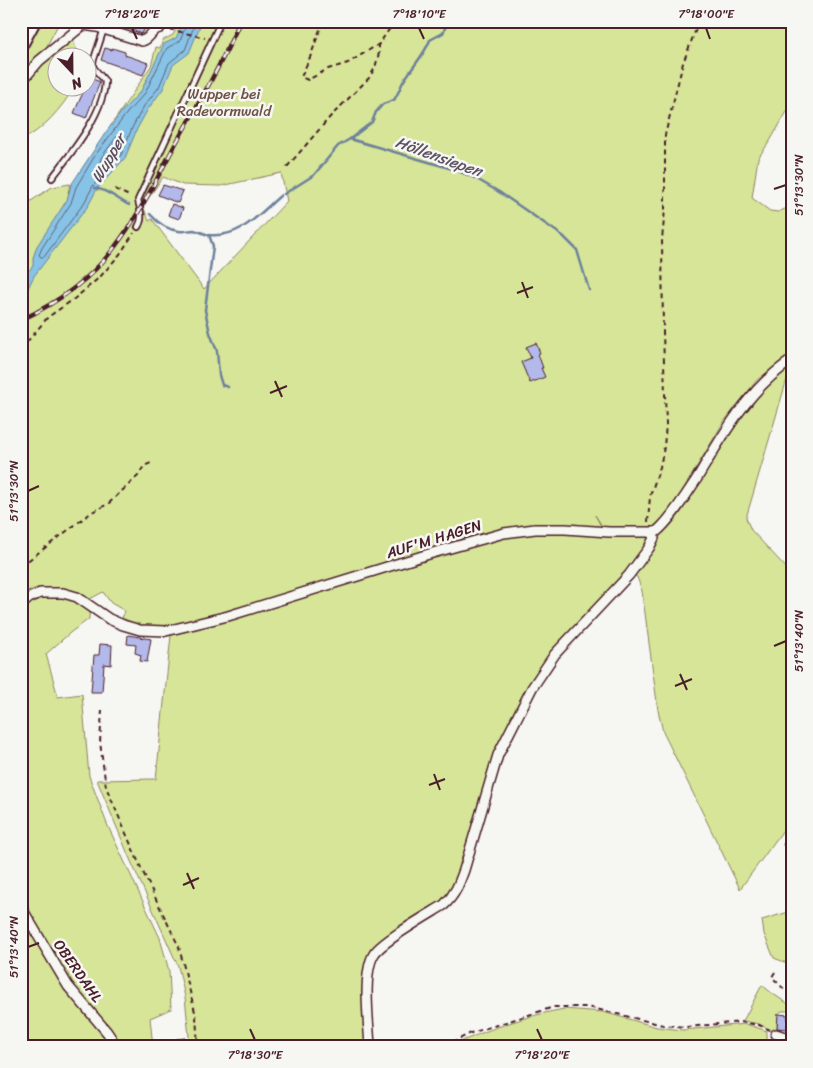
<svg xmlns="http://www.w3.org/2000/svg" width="813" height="1068" font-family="Sriracha,sans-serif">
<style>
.built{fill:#e2e4f0}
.green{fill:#d6e598;stroke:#908262;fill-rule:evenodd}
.water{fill:#86c3e6;stroke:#6e819b}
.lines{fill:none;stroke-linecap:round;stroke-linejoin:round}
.shore{stroke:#626176;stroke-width:1}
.stream{stroke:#6e819b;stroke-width:2.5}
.building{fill:#b3b9ea;stroke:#4a1f2b}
.lane-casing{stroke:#4a1f2b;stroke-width:8}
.street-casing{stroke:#4a1f2b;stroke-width:12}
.secondary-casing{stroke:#4a1f2b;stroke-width:16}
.path{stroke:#4a1f2b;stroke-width:2;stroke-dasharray:5 4;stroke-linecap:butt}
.lane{stroke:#f6f6f2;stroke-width:4.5}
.street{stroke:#f6f6f2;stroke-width:9}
.secondary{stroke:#f6f6f2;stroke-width:12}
.rail-casing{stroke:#4a1f2b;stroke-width:4.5}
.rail{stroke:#f6f6f2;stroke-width:2.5;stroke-dasharray:8;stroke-linecap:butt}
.ticks{fill:none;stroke:#4a1f2b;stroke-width:2}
.labels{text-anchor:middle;stroke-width:5;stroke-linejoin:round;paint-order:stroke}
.park-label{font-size:15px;fill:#6d5046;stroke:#f6f6f2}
.street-label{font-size:15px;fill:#4a1f2b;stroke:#f6f6f2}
.water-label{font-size:16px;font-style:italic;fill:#5c5063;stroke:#f6f6f2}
.neatline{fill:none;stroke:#4a1f2b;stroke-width:2}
.ticks-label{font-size:12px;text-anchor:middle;fill:#4a1f2b}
</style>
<rect width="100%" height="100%" fill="#f6f6f2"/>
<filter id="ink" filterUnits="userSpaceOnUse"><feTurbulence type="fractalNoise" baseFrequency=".02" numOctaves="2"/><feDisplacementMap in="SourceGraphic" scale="10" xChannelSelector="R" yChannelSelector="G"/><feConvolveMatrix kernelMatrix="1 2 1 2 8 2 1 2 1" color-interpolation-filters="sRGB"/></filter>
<g filter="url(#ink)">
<!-- built -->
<polygon class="built" points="107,21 181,21 179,24 158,22 144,37 107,25"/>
<!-- green -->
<g class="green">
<path d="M21,21H60L40,59L71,33L79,57L58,58V88H74C61,108 44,130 21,140Z"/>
<path d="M180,21H674L672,28L675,21H792V103L770,141L758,158L752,198L770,211L778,212L792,206V354L757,380L723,423L678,498L632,566L625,571L628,573L528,692L480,809L451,897L373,950L369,1047H190L185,997L178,966L130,859L97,780L156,779L171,635L229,619L430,557L505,536L535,532L608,535L595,515L602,528L536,525L503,529L228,612L178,625L149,626L135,624L122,618L125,611L111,603L103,592L90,599L92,607L89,616V619L71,632L46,654L58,697L82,694L89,776L107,824L160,938L169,971L171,1009L150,1018L153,1047H120L110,1028L81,996L70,982L21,899V745L24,711L21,694V202L31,201L52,187L70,184L68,193L83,167L151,66L156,47L160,48L163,40L173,35ZM281,173L287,201L204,289L152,219L149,221L143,206L163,177L183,185L221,186Z"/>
<polygon points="792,362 746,518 751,530 792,574 792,818 740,889 663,732 658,710 642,591 637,577 632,574 742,407"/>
<polygon points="792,911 792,965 774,958 764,934 762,920"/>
<polygon points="21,913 114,1047 21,1047"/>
<polygon points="762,985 773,994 790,1005 792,1002 792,1013 790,1011 782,1011 778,1014 777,1028 781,1029 778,1031 778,1034 759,1024 743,1021"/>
<path d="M564,1009L603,1012L657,1027L683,1030L746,1024L767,1031V1047H449C486,1030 524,1016 564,1009Z"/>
</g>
<!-- water -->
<polygon class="water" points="184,21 202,21 189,53 173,65 163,89 148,109 137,129 125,158 97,189 88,206 34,276 28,288 25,307 21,316 21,279 33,266 33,258 37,246 67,200 71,185 106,132 123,110 141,91 164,44 176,38"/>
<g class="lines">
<!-- shore -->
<g class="shore">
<polyline points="188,21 180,41 167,48 145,93 127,113 96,154 76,187 71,203 42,248 39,255 41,257 44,257 84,203 93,186 121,155 133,126 144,106 159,87 169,63 185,50 196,21"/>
<polygon points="117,137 120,140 116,151 104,164 101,164 100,162 101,158"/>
</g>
<!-- stream -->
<g class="stream">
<path d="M350,139L372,122L376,112L383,104L394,100C398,94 400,88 403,82C411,69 425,54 430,40L443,33L448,21"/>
<path d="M95,188C108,190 117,199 129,205"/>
<polyline points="284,194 314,175 338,146 350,139 456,170 475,178 499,192 563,236 577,250 589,290"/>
<path d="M150,214C157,222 167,230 179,231C184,232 189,230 194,230C199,231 204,234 209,235C241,238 259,214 281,195"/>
<polyline points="209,235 213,246 205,310 210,333 217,351 219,375 222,385 228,387"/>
<polyline points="21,1044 28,1047"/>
</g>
</g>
<!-- building -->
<g class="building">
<polygon points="108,21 151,21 148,28 147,29 145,28 142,34"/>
<polygon points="105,48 112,50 112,48 125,52 125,55 148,63 143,75 101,60"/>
<polygon points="88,77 100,82 86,118 74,113 85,88 88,88"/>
<polygon points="163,185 183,191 178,203 158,195"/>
<polygon points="172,204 183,208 179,219 168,215"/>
<polygon points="536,343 540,353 538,354 543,368 541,368 545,377 530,383 521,362 531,358 526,347"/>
<polygon points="128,635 151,639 147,662 140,661 141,655 135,653 136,645 127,644"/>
<polygon points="100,644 112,645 111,665 104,664 102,692 91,692 94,655 99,655"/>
<polygon points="786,839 792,843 792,851 783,845"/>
<polygon points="778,1014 788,1015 787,1029 777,1028"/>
<polygon points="185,1038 185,1047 176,1047 176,1039"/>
</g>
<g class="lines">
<defs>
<g id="lane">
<path d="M52,178C71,153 104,114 105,81L93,67V62L104,29"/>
<path d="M138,227C144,218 140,210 138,200L221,21"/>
</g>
<g id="street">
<path d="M21,82L39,61L83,25L97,27L142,41C151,39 151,29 160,28"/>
<path d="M21,605L29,598L40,593H63L77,597L109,619L123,625L140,630L166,631L228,616L429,554L504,533L535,529H565L609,532H656C670,521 686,495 696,480C723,435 747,390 792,360"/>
<polyline points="21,706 21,722"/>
<polyline points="21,907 68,986 107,1032 117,1047"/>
<polyline points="776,1034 785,1037 787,1047"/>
<path d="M370,1047C369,1024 362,973 374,954C382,941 428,915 444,905C455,895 459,884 464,870L498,755L532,688L555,654L629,575L649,548L654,538L653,533"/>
</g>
<polyline id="secondary" points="21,45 34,21"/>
</defs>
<!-- lane casing -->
<use href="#lane" class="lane-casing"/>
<!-- street casing -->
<use href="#street" class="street-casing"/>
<!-- secondary casing -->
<use href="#secondary" class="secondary-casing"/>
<!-- path -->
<g class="path">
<polyline points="323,21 311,55 301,77 308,80 328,69 348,63 379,44"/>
<polyline points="169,29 205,38"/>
<polyline points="287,167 330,117 369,78 375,68 379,53 379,44 395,21"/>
<polyline points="115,189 131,197"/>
<polyline points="21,349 48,317 74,299 100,277 120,254 134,233"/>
<polyline points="648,522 650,496 660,467 664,447 666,424 663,332 662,239 665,210 665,135 683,63 696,29 701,21"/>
<polyline points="21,566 92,512 108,504 138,476 144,466 153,462"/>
<polyline points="102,710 100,742 106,787 141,868 179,947 196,1016 198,1047"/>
<polyline points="775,972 772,977 784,989 792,994"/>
<polyline points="789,1027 789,1019 792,1013"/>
<polyline points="444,1047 471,1033 554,1007 588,1007 663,1025 686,1027 741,1022 759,1025 770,1030"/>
</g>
<!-- lane -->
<use href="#lane" class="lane"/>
<!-- street -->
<use href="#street" class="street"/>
<!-- secondary -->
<use href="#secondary" class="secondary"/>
<defs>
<path id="rail" d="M21,320C57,303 90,280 114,248C139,216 157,178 176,143C199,103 222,63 240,21"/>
</defs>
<!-- rail casing -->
<use href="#rail" class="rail-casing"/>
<!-- rail -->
<use href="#rail" class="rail"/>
</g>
</g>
<!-- ticks -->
<path class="ticks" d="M132,28L137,39M419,28L424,39M706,28L710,39M774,189L786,185M522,282L528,298M517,293L533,287M275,381L282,397M270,393L287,386M28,491L39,486M774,646L786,641M680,674L687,690M675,686L692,679M434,774L440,790M429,785L445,779M187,873L194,889M183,885L199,878M28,947L39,943M250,1029L255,1040M537,1029L542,1040"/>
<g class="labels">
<!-- park labels -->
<g class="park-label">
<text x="224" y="99">Wupper bei<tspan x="224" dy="17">Radevormwald</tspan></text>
</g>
<!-- street labels -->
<g class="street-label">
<text transform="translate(434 539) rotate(-17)" y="5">AUF'M HAGEN</text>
<text transform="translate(78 971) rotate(55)" y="5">OBERDAHL</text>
</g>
<!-- water labels -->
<g class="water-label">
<text transform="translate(439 156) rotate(20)" y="6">Höllensiepen</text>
<text transform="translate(108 158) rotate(-60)" y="6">Wupper</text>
</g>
</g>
<!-- margin -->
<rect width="813" height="1068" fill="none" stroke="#f6f6f2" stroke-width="55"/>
<!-- north arrow -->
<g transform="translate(72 72) rotate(158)"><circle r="24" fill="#f6f6f2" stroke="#b1a0a2"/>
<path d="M0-4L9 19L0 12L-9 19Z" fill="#4a1f2b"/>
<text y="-8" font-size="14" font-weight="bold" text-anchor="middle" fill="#4a1f2b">N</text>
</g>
<rect x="28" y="28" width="758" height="1012" class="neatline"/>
<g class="ticks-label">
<text x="132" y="18">7°18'20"E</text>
<text x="419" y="18">7°18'10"E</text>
<text x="706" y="18">7°18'00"E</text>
<text transform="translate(799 185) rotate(-90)" y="4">51°13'30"N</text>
<text transform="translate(14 491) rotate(-90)" y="4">51°13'30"N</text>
<text transform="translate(799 641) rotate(-90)" y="4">51°13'40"N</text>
<text transform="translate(14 947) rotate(-90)" y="4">51°13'40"N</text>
<text x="255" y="1059">7°18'30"E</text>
<text x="542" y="1059">7°18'20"E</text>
</g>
</svg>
